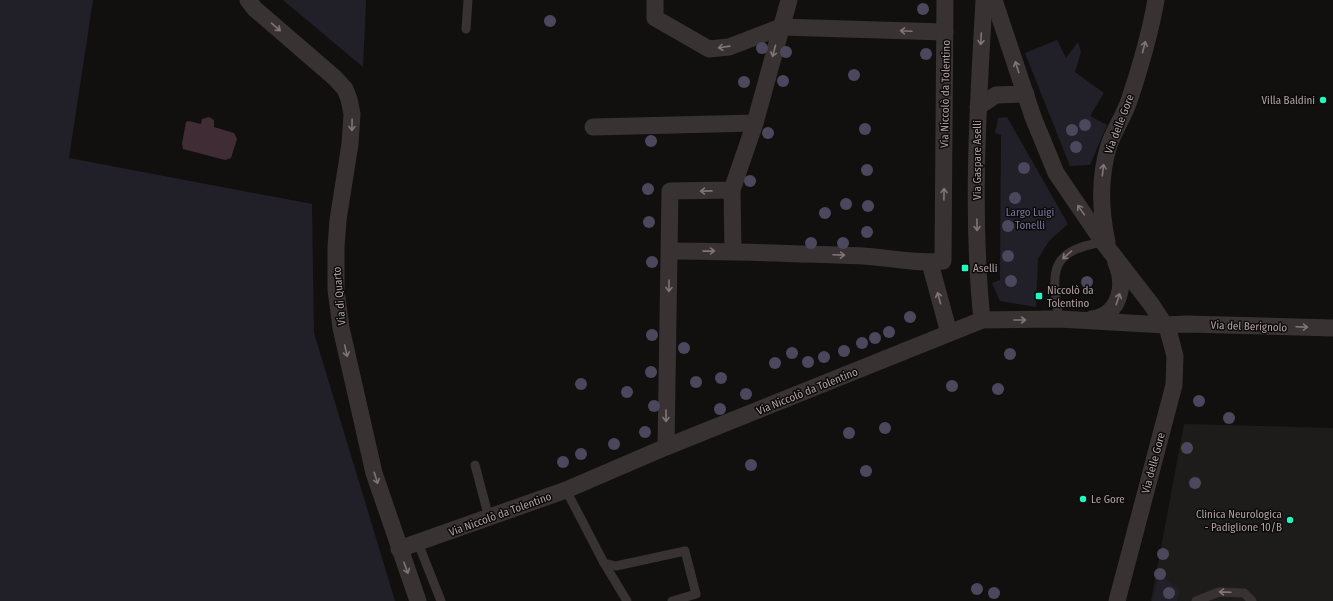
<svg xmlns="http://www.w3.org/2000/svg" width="1333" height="601" font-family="'Fira Sans Condensed',sans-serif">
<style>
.built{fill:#1e1c1b}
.green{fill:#212029}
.water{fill:#3f2c35}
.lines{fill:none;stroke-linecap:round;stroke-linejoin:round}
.service{stroke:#383233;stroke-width:9}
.minor{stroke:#383233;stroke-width:17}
.tree{fill:#4b485e}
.oneway{stroke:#817477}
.poi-dot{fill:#22f7bd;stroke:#0c0b0b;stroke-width:1.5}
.labels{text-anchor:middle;stroke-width:3;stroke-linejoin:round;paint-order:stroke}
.street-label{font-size:11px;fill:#b2a0a4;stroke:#0c0b0b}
.poi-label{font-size:11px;fill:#b2a0a4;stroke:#0c0b0b;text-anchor:start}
.park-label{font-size:11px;fill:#7b769e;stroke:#0c0b0b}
</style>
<rect width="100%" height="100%" fill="#11100f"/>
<!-- built -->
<polygon class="built" points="1184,424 1333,428 1333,601 1151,601"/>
<!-- green -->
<g class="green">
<polygon points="0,0 93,0 69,158 312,204 314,333 395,601 0,601"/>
<polygon points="283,0 366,0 363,67"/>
<polygon points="1057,40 1066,58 1078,42 1081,52 1075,72 1104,93 1090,116 1107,125 1090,165 1070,166 1025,53"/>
<polygon points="1007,117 1068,224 1049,241 1038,259 1036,307 1000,301 992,283 1000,280 1001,135 995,133 998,118"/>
<polygon points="1160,574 1180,590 1177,601 1152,601"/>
</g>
<!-- water -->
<polygon class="water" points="209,117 214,120 214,127 234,133 237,139 231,158 225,160 183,149 182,144 186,122 189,121 201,124 202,119"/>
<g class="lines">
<!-- service -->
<g class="service">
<polyline points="466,29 468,0"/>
<path d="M1059,319C1051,271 1049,251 1103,242"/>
<polyline points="475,465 489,518"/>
<polyline points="566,490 604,563 616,566 685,551 696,594 672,601"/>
<polyline points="418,543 441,601"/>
<polyline points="604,563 627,601"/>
<polyline points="1196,601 1219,592 1244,593 1252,601"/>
</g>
<!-- minor -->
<g class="minor">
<polyline points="248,0 255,9 335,78 345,89 349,99 352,114 350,144 338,220 336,247 336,290 341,328 374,473 418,601"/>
<polyline points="655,0 655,18 709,49 729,47 781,27 945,32"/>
<polyline points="994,0 1033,117 1056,173 1103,242 1151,304 1168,330 1175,356 1174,385 1117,601"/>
<polyline points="978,107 996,95 1026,94"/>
<polyline points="593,127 755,123"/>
<polyline points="732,190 733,251"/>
<path d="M1107,242C1100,210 1099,177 1109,145C1114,130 1124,116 1129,101C1140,68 1150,34 1156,0"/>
<path d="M670,251C735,251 799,254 864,256C891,258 917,264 943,261L945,0"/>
<polyline points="930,263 949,333"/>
<path d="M1092,319C1120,315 1126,285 1116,263"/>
<path d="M982,320C971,214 978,106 984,0"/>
<polyline points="666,447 670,191 732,190 755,123 789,0"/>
<polyline points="399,549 566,490 666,447 982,320 1059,319 1165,325 1187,324 1333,328"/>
</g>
</g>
<!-- trees -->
<g class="tree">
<circle cx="923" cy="9" r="6"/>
<circle cx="550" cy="21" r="6"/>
<circle cx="762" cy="48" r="6"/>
<circle cx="786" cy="52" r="6"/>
<circle cx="926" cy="54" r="6"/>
<circle cx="854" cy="75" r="6"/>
<circle cx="783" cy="81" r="6"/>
<circle cx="744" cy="82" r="6"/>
<circle cx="1085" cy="125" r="6"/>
<circle cx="865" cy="129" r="6"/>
<circle cx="1072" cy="130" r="6"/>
<circle cx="768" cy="133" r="6"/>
<circle cx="651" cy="141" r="6"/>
<circle cx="1076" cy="147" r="6"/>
<circle cx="1024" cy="168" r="6"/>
<circle cx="867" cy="170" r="6"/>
<circle cx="750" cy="181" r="6"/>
<circle cx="648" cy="189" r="6"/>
<circle cx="1015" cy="198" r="6"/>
<circle cx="846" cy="204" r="6"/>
<circle cx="868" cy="206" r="6"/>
<circle cx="825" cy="213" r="6"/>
<circle cx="649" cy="222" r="6"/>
<circle cx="1008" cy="226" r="6"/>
<circle cx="867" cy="232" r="6"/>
<circle cx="811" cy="243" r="6"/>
<circle cx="843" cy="243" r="6"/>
<circle cx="1008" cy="256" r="6"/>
<circle cx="652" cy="262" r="6"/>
<circle cx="1011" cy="281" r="6"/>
<circle cx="1087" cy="282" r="6"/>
<circle cx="910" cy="317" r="6"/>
<circle cx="889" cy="332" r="6"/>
<circle cx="652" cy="335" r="6"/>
<circle cx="875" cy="338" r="6"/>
<circle cx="862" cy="343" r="6"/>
<circle cx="684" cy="348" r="6"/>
<circle cx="844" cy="351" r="6"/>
<circle cx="792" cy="353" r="6"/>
<circle cx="1010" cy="354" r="6"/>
<circle cx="824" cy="357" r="6"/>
<circle cx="808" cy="362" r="6"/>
<circle cx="775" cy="363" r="6"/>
<circle cx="651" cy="372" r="6"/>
<circle cx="721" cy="378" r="6"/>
<circle cx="696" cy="382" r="6"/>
<circle cx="581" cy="384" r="6"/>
<circle cx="952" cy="386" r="6"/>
<circle cx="998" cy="389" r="6"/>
<circle cx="627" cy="392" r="6"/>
<circle cx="746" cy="394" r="6"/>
<circle cx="1199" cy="401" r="6"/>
<circle cx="654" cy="406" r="6"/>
<circle cx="720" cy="409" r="6"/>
<circle cx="1229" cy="418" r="6"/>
<circle cx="885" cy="428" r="6"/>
<circle cx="645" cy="432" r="6"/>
<circle cx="849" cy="433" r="6"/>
<circle cx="614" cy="444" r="6"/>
<circle cx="1187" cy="448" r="6"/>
<circle cx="581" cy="454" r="6"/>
<circle cx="563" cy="462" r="6"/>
<circle cx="751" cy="465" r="6"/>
<circle cx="866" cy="471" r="6"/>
<circle cx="1195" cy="483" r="6"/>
<circle cx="1163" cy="554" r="6"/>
<circle cx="1160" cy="574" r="6"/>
<circle cx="977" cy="589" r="6"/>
<circle cx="994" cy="593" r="6"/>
<circle cx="1169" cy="593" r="6"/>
</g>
<!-- one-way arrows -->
<defs><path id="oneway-shaft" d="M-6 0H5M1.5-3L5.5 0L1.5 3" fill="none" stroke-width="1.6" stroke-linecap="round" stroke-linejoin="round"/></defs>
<g class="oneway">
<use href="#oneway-shaft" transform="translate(276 27) rotate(41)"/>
<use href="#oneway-shaft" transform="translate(906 31) rotate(-177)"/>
<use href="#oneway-shaft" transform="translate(981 39) rotate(93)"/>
<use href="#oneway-shaft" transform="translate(724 47) rotate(172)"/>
<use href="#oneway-shaft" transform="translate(1144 47) rotate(-75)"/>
<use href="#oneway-shaft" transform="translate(774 51) rotate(105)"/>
<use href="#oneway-shaft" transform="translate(1017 67) rotate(-108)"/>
<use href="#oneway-shaft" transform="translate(352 125) rotate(91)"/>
<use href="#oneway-shaft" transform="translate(1103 170) rotate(-83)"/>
<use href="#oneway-shaft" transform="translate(706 191) rotate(179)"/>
<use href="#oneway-shaft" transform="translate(944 194) rotate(-89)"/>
<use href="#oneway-shaft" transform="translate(1081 210) rotate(-125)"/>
<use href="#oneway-shaft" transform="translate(977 225) rotate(89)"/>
<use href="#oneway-shaft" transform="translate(709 251) rotate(-1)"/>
<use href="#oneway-shaft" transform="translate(839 255) rotate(2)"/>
<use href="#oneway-shaft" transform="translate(1067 255) rotate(139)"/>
<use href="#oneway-shaft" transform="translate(669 286) rotate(91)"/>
<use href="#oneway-shaft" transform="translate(939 298) rotate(-105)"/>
<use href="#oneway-shaft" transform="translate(1118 299) rotate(-72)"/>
<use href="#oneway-shaft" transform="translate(1020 320)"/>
<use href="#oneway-shaft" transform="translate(1302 327) rotate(2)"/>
<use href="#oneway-shaft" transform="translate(346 351) rotate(77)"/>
<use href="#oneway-shaft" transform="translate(666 416) rotate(90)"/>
<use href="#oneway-shaft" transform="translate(376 478) rotate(72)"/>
<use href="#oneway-shaft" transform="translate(406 568) rotate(70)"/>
<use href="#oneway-shaft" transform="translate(1225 592) rotate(-178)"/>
</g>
<!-- markers -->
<g class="poi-dot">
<circle cx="1323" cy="100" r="4"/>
<rect x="961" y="264" width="8" height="8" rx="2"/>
<rect x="1035" y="292" width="8" height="8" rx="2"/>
<circle cx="1083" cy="499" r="4"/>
<circle cx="1290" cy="520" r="4"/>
</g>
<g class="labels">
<!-- street labels -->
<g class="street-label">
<text transform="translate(945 94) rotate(-89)" y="4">Via Niccolò da Tolentino</text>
<text transform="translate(1119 124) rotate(-69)" y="4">Via delle Gore</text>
<text transform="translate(977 160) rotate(-90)" y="4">Via Gaspare Aselli</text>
<text transform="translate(339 296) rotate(-95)" y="4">Via di Quarto</text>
<text transform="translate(1249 326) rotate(2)" y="4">Via del Berignolo</text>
<text transform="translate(807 391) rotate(-22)" y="4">Via Niccolò da Tolentino</text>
<text transform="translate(1153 463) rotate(-75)" y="4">Via delle Gore</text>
<text transform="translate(500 514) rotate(-20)" y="4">Via Niccolò da Tolentino</text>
</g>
<!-- poi labels -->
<g class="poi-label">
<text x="1315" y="104" text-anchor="end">Villa Baldini</text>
<text x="973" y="272">Aselli</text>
<text x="1047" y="294">Niccolò da<tspan x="1047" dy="13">Tolentino</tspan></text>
<text x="1091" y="503">Le Gore</text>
<text x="1282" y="518" text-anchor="end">Clinica Neurologica<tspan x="1282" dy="13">- Padiglione 10/B</tspan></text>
</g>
<!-- park labels -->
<g class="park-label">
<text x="1030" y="216">Largo Luigi<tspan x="1030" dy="13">Tonelli</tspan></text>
</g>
</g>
</svg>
